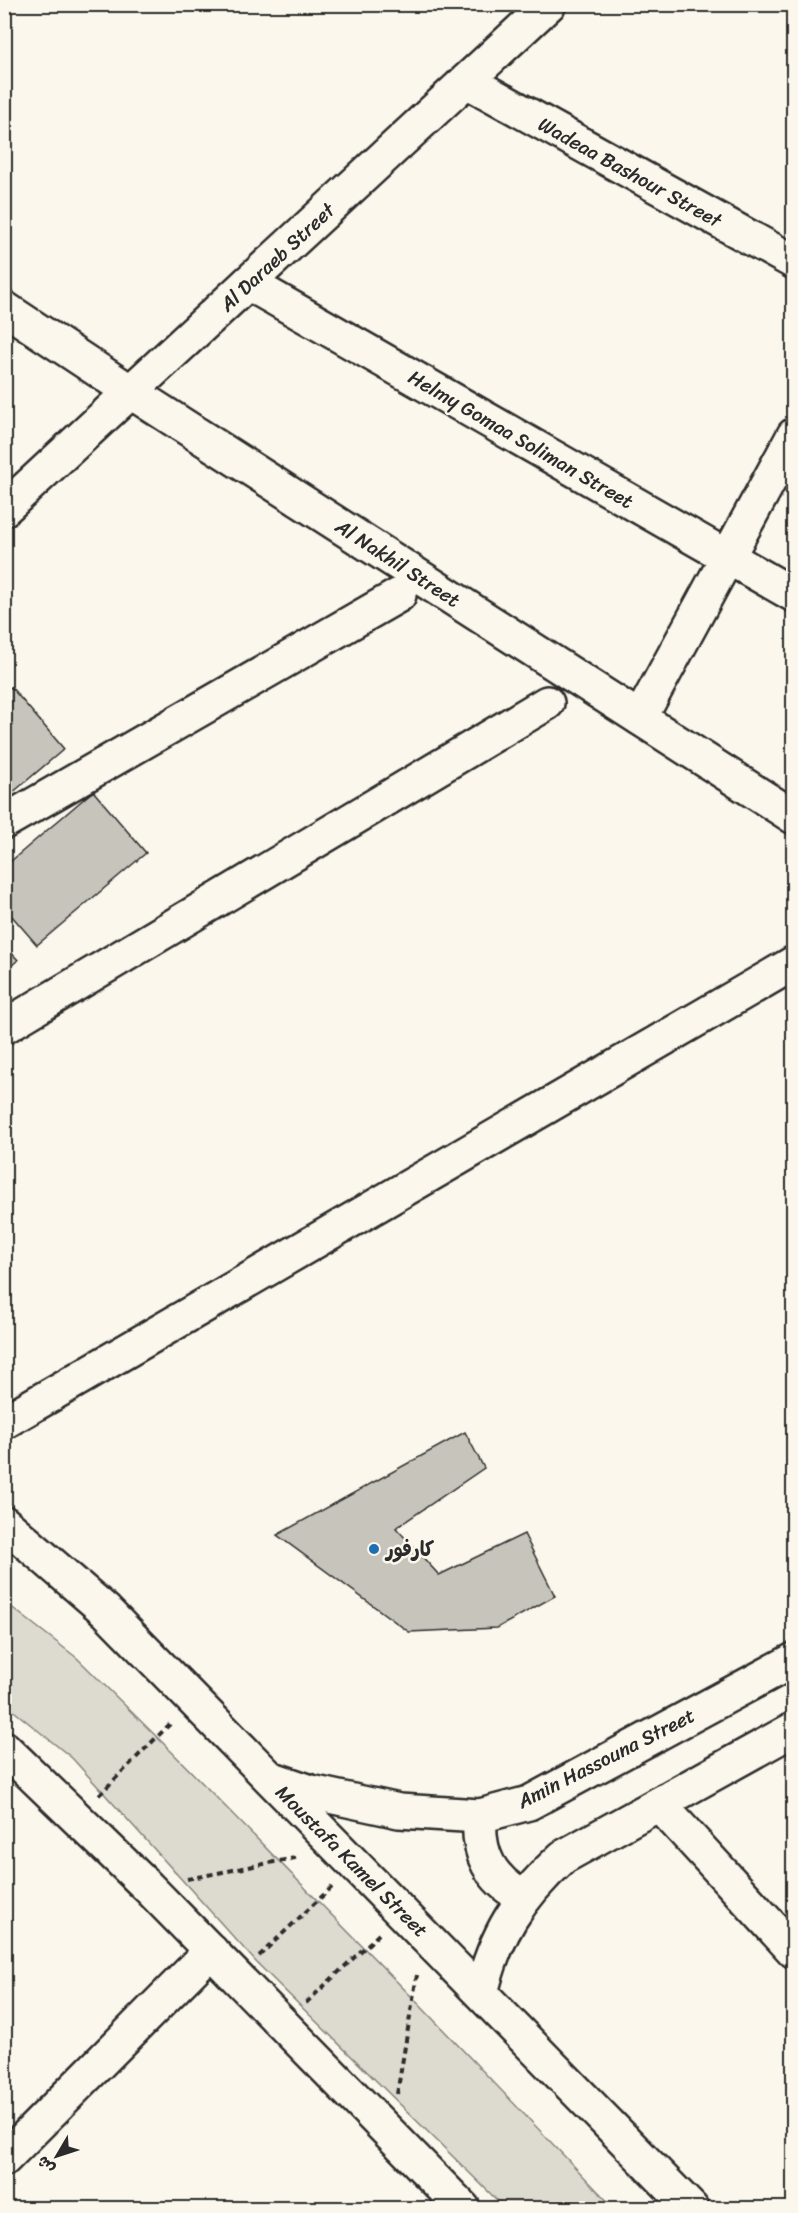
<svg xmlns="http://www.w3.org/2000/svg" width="798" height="2213" font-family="Sriracha,'Playpen Sans Arabic',sans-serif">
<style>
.green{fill:#dddad0;stroke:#84827e;stroke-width:1.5}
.building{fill:#c7c4bc;stroke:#2b2b2b;stroke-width:1.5}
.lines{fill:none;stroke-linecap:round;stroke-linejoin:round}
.street-casing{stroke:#2b2b2b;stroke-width:38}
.primary-casing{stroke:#2b2b2b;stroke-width:38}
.path{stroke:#2b2b2b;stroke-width:4;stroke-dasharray:6 4.5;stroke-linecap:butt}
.street{stroke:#fbf7ec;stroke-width:33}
.primary{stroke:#fbf7ec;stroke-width:33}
.poi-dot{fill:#1f6fb2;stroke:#fbf7ec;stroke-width:2}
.labels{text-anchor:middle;stroke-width:5;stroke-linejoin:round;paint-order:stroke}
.street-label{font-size:20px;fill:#2b2b2b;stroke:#fbf7ec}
.poi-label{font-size:20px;font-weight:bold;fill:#2b2b2b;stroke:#fbf7ec;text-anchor:start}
</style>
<rect width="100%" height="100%" fill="#fbf7ec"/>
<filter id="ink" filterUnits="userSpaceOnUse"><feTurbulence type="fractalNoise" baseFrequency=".0167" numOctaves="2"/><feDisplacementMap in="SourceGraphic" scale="12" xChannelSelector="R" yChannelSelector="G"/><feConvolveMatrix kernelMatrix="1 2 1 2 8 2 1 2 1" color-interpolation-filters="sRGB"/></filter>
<g filter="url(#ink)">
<!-- green -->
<polygon class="green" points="5,1602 77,1658 165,1745 409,1994 614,2208 505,2208 257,1963 72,1758 5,1704"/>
<!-- building -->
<g class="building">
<polygon points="11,687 64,749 4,800 4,693"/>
<polygon points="93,791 146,853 37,945 4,907 4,867"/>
<polygon points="4,945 18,960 4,972"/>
<polygon points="465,1432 484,1468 396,1528 439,1575 524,1534 555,1596 497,1628 409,1632 277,1535"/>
</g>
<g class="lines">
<defs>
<g id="street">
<polyline points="467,81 794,262"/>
<polyline points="248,283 794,595"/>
<polyline points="4,308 131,392 794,817"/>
<polyline points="4,509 549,4"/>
<polyline points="640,718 794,435"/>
<polyline points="4,822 399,595"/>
<polyline points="4,1027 547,703"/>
<polyline points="4,1422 794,963"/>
<polyline points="659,1804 794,1951"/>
<polyline points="4,2159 211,1951"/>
</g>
<g id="primary">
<polyline points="4,1523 106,1611 691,2208"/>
<polyline points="4,1748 148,1887 463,2208"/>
<polyline points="276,1780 311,1792 399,1811 480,1816 529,1803 794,1660"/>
<path d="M480,1816C477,1854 490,1879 524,1898"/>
<path d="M481,1993C495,1935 519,1897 563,1857L794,1729"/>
</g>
</defs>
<!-- street casing -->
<use href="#street" class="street-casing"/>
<!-- primary casing -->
<use href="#primary" class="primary-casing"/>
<!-- path -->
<g class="path">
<polyline points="99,1795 170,1724"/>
<polyline points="187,1879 300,1857"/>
<polyline points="259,1956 332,1887"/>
<polyline points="306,2003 379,1934"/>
<polyline points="397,2094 417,1975"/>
</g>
<!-- street -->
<use href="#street" class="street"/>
<!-- primary -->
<use href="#primary" class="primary"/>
</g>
</g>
<!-- markers -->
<circle class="poi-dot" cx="374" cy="1549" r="6"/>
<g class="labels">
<!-- street labels -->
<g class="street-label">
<text transform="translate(630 172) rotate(29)" y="7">Wadeaa Bashour Street</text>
<text transform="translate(277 257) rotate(-43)" y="7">Al Daraeb Street</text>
<text transform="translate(521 439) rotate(30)" y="7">Helmy Gomaa Soliman Street</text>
<text transform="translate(398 563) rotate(33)" y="7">Al Nakhil Street</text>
<text transform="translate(606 1758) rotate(-27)" y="7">Amin Hassouna Street</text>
<text transform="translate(352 1861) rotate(45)" y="7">Moustafa Kamel Street</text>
</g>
<!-- poi labels -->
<g class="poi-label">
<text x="386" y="1556">كارفور</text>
</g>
</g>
<!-- margin -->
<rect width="798" height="2213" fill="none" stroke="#fbf7ec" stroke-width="24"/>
<rect x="12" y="12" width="774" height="2189" fill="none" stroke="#2b2b2b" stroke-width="2" filter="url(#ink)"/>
<!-- north arrow -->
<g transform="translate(57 2156) rotate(231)" stroke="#fbf7ec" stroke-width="4.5" paint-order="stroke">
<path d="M0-4.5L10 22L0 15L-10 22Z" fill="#2b2b2b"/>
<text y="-9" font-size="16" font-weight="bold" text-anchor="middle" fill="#2b2b2b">ش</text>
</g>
</svg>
